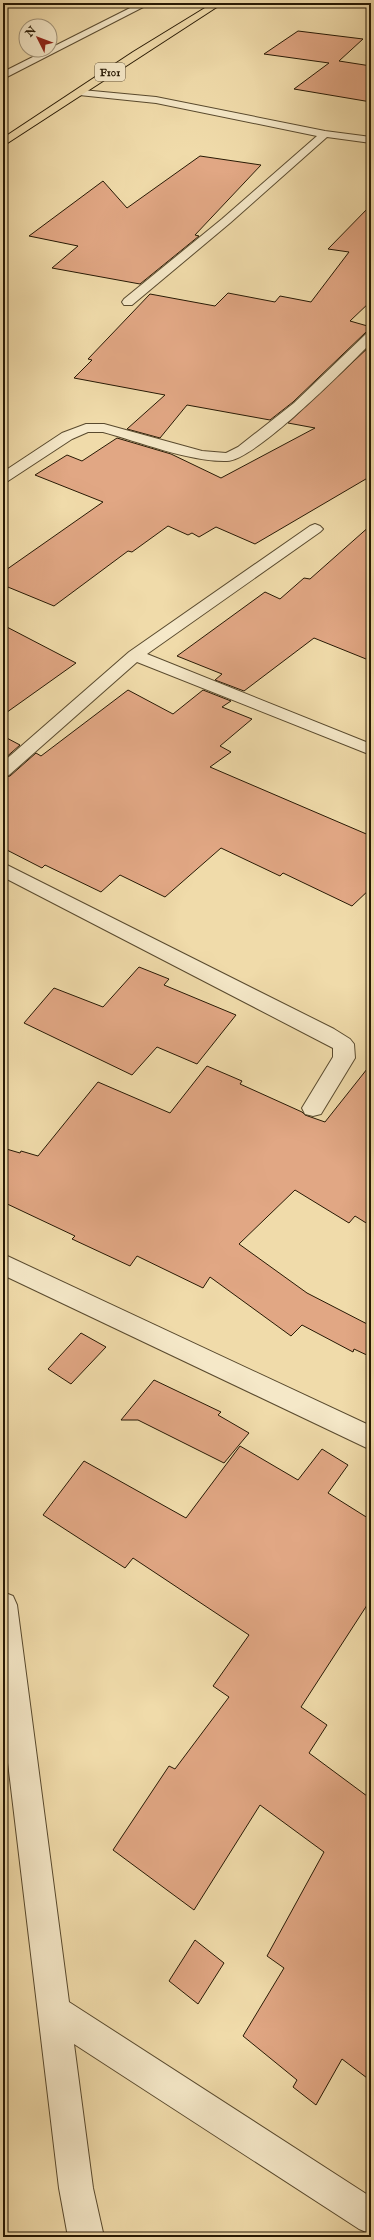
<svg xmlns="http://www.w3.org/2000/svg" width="374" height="2240" font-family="'IM FELL English',serif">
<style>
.building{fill:#e1a784;stroke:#271904}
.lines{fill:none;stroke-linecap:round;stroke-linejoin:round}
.minor-casing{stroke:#594a2e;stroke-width:2}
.tertiary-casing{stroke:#594a2e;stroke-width:2}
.primary-casing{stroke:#271904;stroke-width:2}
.minor{fill:#f5e8c8;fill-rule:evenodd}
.tertiary{fill:#f5e8c8;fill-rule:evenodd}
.primary{fill:#f0dbaa;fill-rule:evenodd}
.labels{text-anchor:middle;stroke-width:4;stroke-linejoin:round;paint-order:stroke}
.shield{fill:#f5e8c8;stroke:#65573f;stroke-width:1}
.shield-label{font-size:11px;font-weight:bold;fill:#271904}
</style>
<rect width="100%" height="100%" fill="#f0dbaa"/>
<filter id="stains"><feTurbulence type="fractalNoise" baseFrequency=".005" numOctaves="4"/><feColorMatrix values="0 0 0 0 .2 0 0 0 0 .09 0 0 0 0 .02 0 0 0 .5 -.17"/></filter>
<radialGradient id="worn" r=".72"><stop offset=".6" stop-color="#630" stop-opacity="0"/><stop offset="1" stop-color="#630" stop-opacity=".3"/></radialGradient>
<!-- building -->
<g class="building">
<polygon points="298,31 363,39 339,61 371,66 371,102 294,89 329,63 264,54"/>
<polygon points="200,156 261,165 195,235 199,236 140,284 52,268 78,246 29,236 103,181 127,208"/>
<polygon points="371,205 371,301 350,321 371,327 371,331 366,332 293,402 270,420 187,405 160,438 127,429 165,395 74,378 92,360 88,359 150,294 215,306 228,293 275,302 280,296 311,302 349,252 328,249"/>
<polygon points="371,345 371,476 255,544 216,527 199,537 192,533 188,535 168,526 132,552 128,551 54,606 3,585 3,572 103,502 35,475 67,455 82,461 117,438 171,454 221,478 315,428 288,423"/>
<polygon points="371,525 371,661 314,638 244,691 215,680 222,674 177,656 265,592 280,599 304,578 310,579"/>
<polygon points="3,625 76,663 3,715"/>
<polygon points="128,690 173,714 203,690 231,701 222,707 252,719 220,746 231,752 210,767 371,836 371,888 352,906 283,873 280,876 221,848 165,897 120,875 101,892 45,865 42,868 3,848 3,778 10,776 36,753 41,756"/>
<polygon points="3,736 20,745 3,760"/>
<polygon points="139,967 169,979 164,985 236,1015 197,1064 157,1047 132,1075 24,1023 54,988 103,1007"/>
<polygon points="371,1064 371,1226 355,1216 349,1223 295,1190 239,1244 307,1293 371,1326 371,1357 354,1349 353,1352 302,1325 291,1336 210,1277 203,1288 137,1256 130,1266 72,1239 75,1236 3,1202 3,1148 20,1153 21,1151 38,1156 98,1082 170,1113 207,1066 242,1081 240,1084 302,1112 305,1115 325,1122"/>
<polygon points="81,1333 106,1347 71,1384 48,1369"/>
<polygon points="154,1380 221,1412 218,1415 249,1433 224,1463 138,1420 121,1420"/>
<polygon points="240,1446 298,1480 322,1449 348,1465 328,1493 371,1520 371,1599 301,1707 327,1725 309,1753 371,1799 371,2081 342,2059 316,2105 293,2087 297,2080 243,2036 284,1968 267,1956 324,1852 260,1805 194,1910 113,1850 169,1766 175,1769 229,1697 213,1686 249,1635 133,1558 125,1568 43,1515 84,1461 186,1518"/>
<polygon points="195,1940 224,1963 198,2004 169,1981"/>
</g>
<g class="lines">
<defs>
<g id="minor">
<polygon points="140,3 151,3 3,79 3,72"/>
<polygon points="82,90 156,97 325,131 371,137 371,143 327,137 230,223 132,305 124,305 122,302 124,299 222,219 317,136 156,103 79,95 77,93"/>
<path d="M371,332V343C347,367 256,460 227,461C190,462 140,442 103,432H88L72,439L8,481L3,482V472L62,433L86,424H104L202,451L226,453L238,447L294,403L367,333Z"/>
<polygon points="315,524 320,526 323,529 320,532 147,654 371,744 371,755 137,662 9,775 3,777 3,762 129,652 310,526"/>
<polygon points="3,863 334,1029 350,1039 354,1044 355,1058 321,1114 313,1116 305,1114 302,1108 333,1057 333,1048 3,877"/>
<polygon points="3,1592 13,1596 17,1605 69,2002 371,2197 371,2234 359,2229 74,2044 93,2188 104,2237 68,2237 59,2188 3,1721"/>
</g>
<polygon id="tertiary" points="3,1254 371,1426 371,1450 3,1275"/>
<polygon id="primary" points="213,3 223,3 3,146 3,138 133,52"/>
</defs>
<!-- minor casing -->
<use href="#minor" class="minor-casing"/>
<!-- tertiary casing -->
<use href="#tertiary" class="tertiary-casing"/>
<!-- primary casing -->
<use href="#primary" class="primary-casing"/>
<!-- minor -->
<use href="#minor" class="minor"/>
<!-- tertiary -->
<use href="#tertiary" class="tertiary"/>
<!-- primary -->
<use href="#primary" class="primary"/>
</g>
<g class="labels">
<!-- shield labels -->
<rect class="shield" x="95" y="63" width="30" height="18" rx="3"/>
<g class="shield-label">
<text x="110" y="76">F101</text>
</g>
</g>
<!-- margin -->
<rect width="374" height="2240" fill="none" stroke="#f0dbaa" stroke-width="16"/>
<rect x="4" y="4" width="366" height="2232" fill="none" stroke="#271904" stroke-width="2"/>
<rect x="8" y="8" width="358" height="2224" fill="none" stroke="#271904"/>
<!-- north arrow -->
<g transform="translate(38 38) rotate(312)"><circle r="19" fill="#f5e8c8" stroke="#a3957a"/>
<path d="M0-3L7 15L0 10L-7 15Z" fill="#8f2418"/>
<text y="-6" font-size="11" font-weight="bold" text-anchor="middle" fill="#271904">N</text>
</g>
<rect width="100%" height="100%" filter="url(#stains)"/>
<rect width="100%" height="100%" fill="url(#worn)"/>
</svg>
